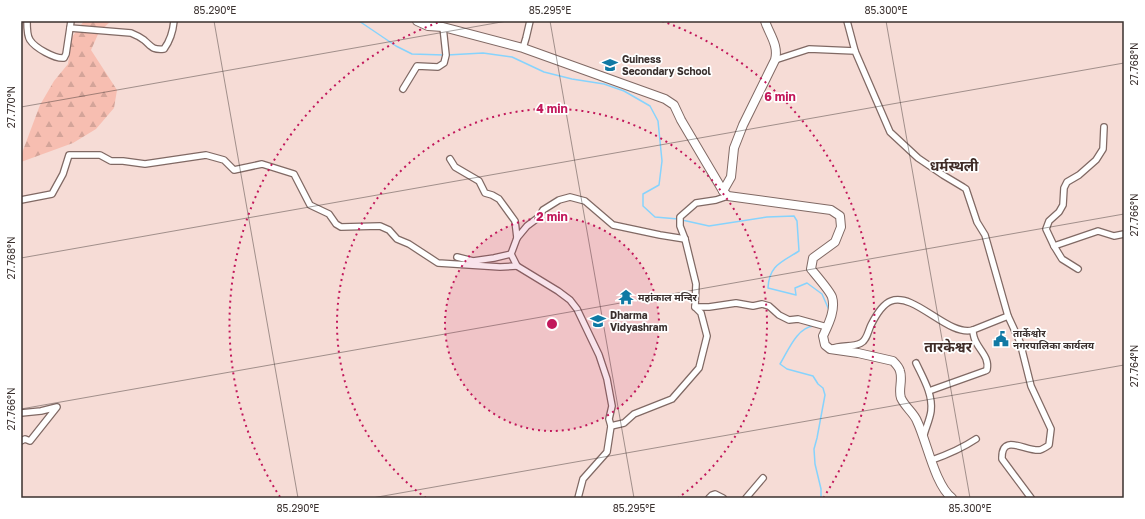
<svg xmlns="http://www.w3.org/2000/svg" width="1145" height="519" font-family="'Golos Text','Noto Sans Devanagari',sans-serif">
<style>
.forest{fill:url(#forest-firs)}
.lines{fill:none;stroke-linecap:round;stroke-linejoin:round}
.stream{stroke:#86d3fd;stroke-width:1.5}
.street-casing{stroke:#806964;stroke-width:8}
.secondary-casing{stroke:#806964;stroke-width:10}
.street{stroke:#fff;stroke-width:5.5}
.secondary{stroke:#fff;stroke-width:8}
.ticks{fill:none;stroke:#3a302e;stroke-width:1;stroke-opacity:0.45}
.ring{fill:none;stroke:#c2185b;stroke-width:2;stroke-dasharray:2 4}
.labels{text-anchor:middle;stroke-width:3.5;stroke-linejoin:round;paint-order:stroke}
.poi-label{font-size:10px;font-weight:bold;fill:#3a302e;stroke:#fff;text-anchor:start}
.district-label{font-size:14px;font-weight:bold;fill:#3f2c27;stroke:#fff}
.centre{fill:#c2185b;stroke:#fff;stroke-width:2}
.ring-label{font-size:12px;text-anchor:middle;font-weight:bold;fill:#c2185b;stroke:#fff;stroke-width:3.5;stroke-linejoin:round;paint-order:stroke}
.neatline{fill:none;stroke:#3a302e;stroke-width:1.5}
.ticks-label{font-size:10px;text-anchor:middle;fill:#3a302e}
</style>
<defs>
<pattern id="forest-firs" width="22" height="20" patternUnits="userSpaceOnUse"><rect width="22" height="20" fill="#f7beb1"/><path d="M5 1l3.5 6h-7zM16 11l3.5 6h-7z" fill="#d4a499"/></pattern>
</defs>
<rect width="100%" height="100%" fill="#f6dcd6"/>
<!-- forest -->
<polygon class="forest" points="84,21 111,21 99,32 91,50 117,90 114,108 96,129 73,143 21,162 22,153 40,105 54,81 68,64 72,37"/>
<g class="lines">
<!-- stream -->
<g class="stream">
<polyline points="359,21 396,46 412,54 444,55"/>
<polyline points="447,55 483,53 512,57 544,72 572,79 604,84 624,91 650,106 658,121 662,161 659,185 643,194 643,206 655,217 678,219"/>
<path d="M682,220L709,226L767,217L794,216L797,221L799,251C782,262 769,265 768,288L796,295L795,288L807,283L822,294L829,310"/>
<path d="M814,326C797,327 788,351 780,364L787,369L813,376L818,384L823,388L825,395L817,438L814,449L815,464L821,489V498"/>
</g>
<defs>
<g id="street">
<path d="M27,21C27,27 27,36 30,40C35,48 55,59 64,58L66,54L71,21"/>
<polyline points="847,21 855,51"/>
<path d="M70,28L131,33C136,35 140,37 144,40C152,47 152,50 164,49C170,41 173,31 174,21"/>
<polyline points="523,48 526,38 530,21"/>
<path d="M775,60L809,49L855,51L890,132L918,158L943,175L963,187L966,189L977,222L985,235L1008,316L1020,342L1031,386L1051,429L1049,445C1046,447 1043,449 1040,450C1026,452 1001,432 1002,459L1031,498"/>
<polyline points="403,89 417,66 438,67 444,63 446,55 443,27"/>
<polyline points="450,159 455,167 479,181 485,193 492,195 499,199 515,221 517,238 511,254 517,266 558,291 570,300 577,309 599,355 607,379 612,406 609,419 611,426 607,452 583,479 578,498"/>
<polyline points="21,200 52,194 63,174 69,155 100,155 111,161 123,161 145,164 206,155 224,160 234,170 262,164 294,174 310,205 329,214 336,224 341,227 380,226 389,230 397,239 409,244 438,263 500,267 517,266"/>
<polyline points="517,238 527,226 539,217 543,210 559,200 570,197 585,201 613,225 660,235 685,239"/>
<polyline points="1054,246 1098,231 1114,236 1124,234"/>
<polyline points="457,257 473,261 494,258 511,254"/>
<polyline points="1078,269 1062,259 1054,246 1046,229 1049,221 1059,212 1063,205 1064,188 1067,182 1079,175 1096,160 1103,149 1104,127"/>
<polyline points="695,307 709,307 736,303 753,306 762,304 769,306 779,315 789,320 798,319 827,327"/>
<path d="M831,349C841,344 852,348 861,343C867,340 868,331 871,325C875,317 883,304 891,301C915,292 948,337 973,330"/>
<path d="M916,363C923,378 933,394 931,411C930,419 926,427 924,435"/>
<path d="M929,391L985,371L987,370C990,356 977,349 974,337C973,334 973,332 973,330L1008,316"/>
<polyline points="21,413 41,411 57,407 30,441 25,439 21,441"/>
<polyline points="611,426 624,423 634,414 672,399 699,368 707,336 701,313 695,307 696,284 685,239 680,226 680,217 696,203 716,200 728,196"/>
<path d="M932,460C949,454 961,449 976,439"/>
<polyline points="709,498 712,495 715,494 723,498"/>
<polyline points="746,498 763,478"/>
</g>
<g id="secondary">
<path d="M417,21L428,26L443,27L523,48L665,99L674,105L681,120L723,191L728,196L831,210L840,216L841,227L835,242L813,258L811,269C815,274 830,291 832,297C836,310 828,325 823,336L825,345L830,349L858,353L893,361C896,364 899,367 900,371C903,380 898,390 901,398C905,407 914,413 917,421C927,442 935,485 952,498"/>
<path d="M723,191L731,177L734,148L743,125L775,60C779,45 769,34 765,21"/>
</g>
</defs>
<!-- street casing -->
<use href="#street" class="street-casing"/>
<!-- secondary casing -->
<use href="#secondary" class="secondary-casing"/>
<!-- street -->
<use href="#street" class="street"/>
<!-- secondary -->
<use href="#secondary" class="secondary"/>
</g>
<!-- ticks -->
<path class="ticks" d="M214,21L298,498M550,21L634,498M886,21L970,498M21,107L507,21M21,258L1124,63M21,409L1124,214M372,498L1124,365"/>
<!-- distance rings -->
<circle cx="552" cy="324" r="107" fill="#c2185b" fill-opacity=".12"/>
<g class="ring">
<circle cx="552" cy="324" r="107"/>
<path d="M426 498A215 215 0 1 1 678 498"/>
<path d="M280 497A322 322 0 0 1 442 21M662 21A322 322 0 0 1 824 497"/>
</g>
<!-- icons -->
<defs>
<symbol id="school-bare" viewBox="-9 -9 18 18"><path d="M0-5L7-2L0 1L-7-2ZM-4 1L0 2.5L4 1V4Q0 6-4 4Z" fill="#1079a4" stroke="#fff" stroke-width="2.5" paint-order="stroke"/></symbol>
<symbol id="temple-bare" viewBox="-9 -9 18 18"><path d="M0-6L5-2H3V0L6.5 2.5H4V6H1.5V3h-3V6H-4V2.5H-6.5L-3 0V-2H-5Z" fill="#1079a4" stroke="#fff" stroke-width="2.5" paint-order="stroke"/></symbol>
<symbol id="civic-bare" viewBox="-9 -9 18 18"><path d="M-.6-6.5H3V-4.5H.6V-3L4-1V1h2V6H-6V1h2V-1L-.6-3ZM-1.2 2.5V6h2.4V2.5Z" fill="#1079a4" stroke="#fff" stroke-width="2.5" paint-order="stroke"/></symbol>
</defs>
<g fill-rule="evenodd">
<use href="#school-bare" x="599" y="54" width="22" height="22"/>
<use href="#temple-bare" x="615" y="286" width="22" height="22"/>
<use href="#school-bare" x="587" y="310" width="22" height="22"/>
<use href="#civic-bare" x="990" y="328" width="22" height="22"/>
</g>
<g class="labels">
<!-- poi labels -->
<g class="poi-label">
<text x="622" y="63">Guiness<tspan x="622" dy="12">Secondary School</tspan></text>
<text x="638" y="301">महांकाल मन्दिर</text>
<text x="610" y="319">Dharma<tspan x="610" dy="12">Vidyashram</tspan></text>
<text x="1013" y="337">तार्केश्वोर<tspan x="1013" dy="12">नगरपालिका कार्यलय</tspan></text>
</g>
<!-- district labels -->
<g class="district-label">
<text x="954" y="171">धर्मस्थली</text>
<text x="948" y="352">तारकेश्वर</text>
</g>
</g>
<circle cx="552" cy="324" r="6" class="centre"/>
<g class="ring-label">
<text x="780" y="101">6 min</text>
<text x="552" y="113">4 min</text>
<text x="552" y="221">2 min</text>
</g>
<!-- border -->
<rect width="1145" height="519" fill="none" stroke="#ffffff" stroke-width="44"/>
<rect x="22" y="22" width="1101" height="475" class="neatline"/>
<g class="ticks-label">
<text x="215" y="14">85.290°E</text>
<text x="550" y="14">85.295°E</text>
<text x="886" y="14">85.300°E</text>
<text transform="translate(1134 64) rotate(-90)" y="4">27.768°N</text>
<text transform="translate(11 107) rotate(-90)" y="4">27.770°N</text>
<text transform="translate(1134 215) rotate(-90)" y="4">27.766°N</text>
<text transform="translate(11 258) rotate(-90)" y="4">27.768°N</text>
<text transform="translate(1134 366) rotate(-90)" y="4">27.764°N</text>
<text transform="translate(11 409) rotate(-90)" y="4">27.766°N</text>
<text x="298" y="512">85.290°E</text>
<text x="634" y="512">85.295°E</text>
<text x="970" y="512">85.300°E</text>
</g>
</svg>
